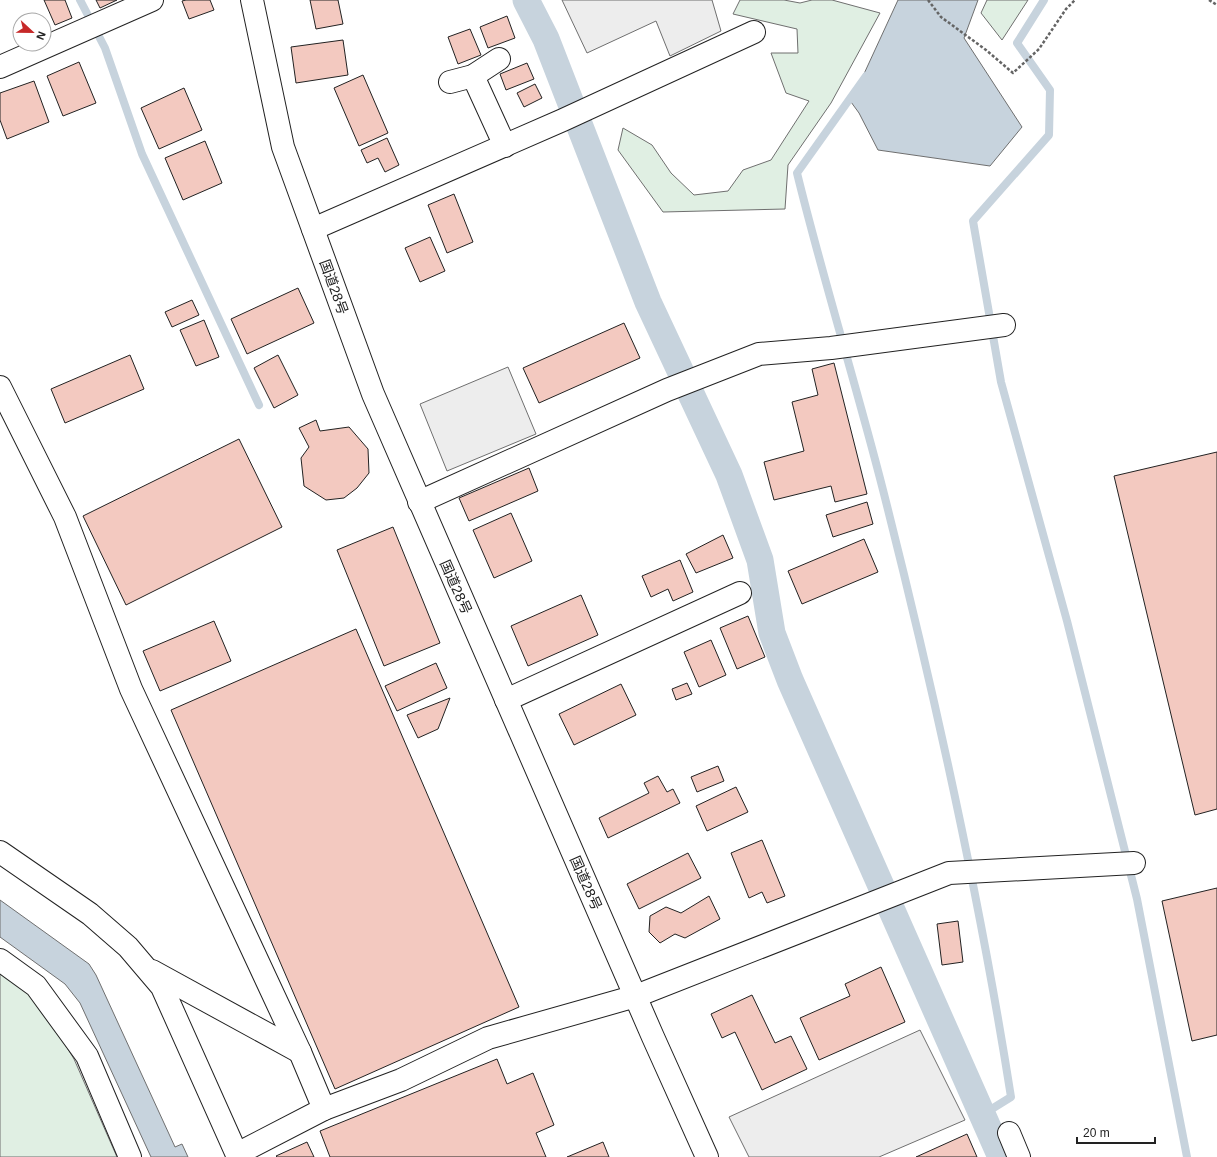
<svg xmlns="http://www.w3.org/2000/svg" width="1217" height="1157" font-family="Helvetica,'Noto Sans JP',sans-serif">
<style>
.green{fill:#e0efe3;stroke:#6f6f6f}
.parking{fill:#ededed;stroke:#6f6f6f}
.water{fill:#c7d3dd;stroke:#6f6f6f}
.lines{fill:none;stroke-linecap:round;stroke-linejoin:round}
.stream{stroke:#c7d3dd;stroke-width:8}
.canal{stroke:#c7d3dd;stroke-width:27}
.building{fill:#f3c9c0;stroke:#222}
.minor-casing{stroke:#222;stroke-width:24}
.highway-casing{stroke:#222;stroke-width:24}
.path{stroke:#646464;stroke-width:2.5;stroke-dasharray:3 2;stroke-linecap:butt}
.minor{stroke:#fff;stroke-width:22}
.highway{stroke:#fff;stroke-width:22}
.labels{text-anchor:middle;stroke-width:3;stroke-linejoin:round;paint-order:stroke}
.street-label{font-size:14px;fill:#222;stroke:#fff}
</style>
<rect width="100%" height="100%" fill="#fff"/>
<!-- green -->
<g class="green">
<polygon points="740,0 784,0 800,3 812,0 832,0 880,13 831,103 788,165 785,209 663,212 618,150 623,128 652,145 671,173 694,195 728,191 743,170 771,160 809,101 786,93 771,53 798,53 797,29 733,14"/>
<polygon points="987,0 1028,0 1002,40 981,13"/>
<polygon points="0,967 31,990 44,1010 74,1059 117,1157 0,1157"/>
</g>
<!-- parking -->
<g class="parking">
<polygon points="562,0 712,0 721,31 670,56 656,21 587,53"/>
<polygon points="508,367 536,434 447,471 420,404"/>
<polygon points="920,1030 965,1120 879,1157 749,1157 729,1117"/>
</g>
<!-- water -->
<g class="water">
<polygon points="898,0 978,0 964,38 1022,127 990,166 878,150 859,113 851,102"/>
<polygon points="0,900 89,964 96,975 175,1147 182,1144 188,1157 151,1157 80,1003 65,984 0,937"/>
</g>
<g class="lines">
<!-- stream -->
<g class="stream">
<polyline points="80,0 105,48 142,154 259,405"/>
<polyline points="1044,0 1017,43 1050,90 1049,135 973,221 1001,382 1067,621 1137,899 1187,1157"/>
<path d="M866,76L797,173C823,279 856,384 883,490C934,691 979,893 1011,1097L982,1115"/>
</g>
<!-- canal -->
<polyline class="canal" points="526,0 546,39 648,302 729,475 760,560 772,633 790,680 1001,1157"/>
</g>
<!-- building -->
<g class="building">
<polygon points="44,0 65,0 72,18 55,25"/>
<polygon points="96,0 117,0 100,8"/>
<polygon points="186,0 210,0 214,10 189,19 182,1"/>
<polygon points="310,0 338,0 343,24 316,29"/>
<polygon points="507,16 515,38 488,48 480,27"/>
<polygon points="470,29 481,55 458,64 448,37"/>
<polygon points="343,40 348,75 296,83 291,47"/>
<polygon points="79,62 96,103 63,116 47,76"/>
<polygon points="527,63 534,79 506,90 500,74"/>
<polygon points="363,75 388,133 359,146 334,88"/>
<polygon points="34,81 49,122 7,139 0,120 0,93"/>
<polygon points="535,84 542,98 524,107 517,93"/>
<polygon points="184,88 202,130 159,149 141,108"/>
<polygon points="387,138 399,165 385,172 378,158 367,163 361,150"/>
<polygon points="205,141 222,183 183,200 165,158"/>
<polygon points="454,194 473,242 447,253 428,205"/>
<polygon points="430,237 445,271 420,282 405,248"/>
<polygon points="298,288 314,323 247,354 231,319"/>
<polygon points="192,300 199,315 172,327 165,312"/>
<polygon points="204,320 219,357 196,366 180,330"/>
<polygon points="624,323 640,358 539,403 523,368"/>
<polygon points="130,355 144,389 65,423 51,389"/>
<polygon points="278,355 298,395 274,408 254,368"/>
<polygon points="834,363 867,494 835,502 831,486 774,500 764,462 804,451 792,402 818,395 812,369"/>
<polygon points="316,420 320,431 349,427 368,449 369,473 357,488 344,498 326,500 304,486 301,458 309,447 299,428"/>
<polygon points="239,439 282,527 126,605 83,516"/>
<polygon points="1217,452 1217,809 1195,815 1114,476"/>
<polygon points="529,468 538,491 469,521 459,498"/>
<polygon points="867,502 873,524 833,537 826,515"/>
<polygon points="511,513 532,561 494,578 473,530"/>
<polygon points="393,527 440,643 384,666 337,550"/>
<polygon points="723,535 733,558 696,573 686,554"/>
<polygon points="864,539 878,572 802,604 788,571"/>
<polygon points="680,560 693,592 673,601 668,589 651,597 642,576"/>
<polygon points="581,595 598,635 528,666 511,626"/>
<polygon points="748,616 765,657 737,669 720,628"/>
<polygon points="214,621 231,661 160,691 143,651"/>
<polygon points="356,629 519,1007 335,1089 171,710"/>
<polygon points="711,640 726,675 699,687 684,652"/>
<polygon points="436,663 447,688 397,711 385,686"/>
<polygon points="687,683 692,694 676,700 672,689"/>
<polygon points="621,684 636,715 574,745 559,714"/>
<polygon points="450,698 438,729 418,738 407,715"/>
<polygon points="718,766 724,781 697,792 691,777"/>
<polygon points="658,776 667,792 673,789 680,803 608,838 599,818 649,793 644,783"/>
<polygon points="736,787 748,812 707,831 696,806"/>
<polygon points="762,840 785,896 767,903 762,892 749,898 731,853"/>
<polygon points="688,853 701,878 639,909 627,884"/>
<polygon points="1217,888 1217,1035 1192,1041 1162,901"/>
<polygon points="709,896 720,919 685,938 675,934 660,943 649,932 650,916 666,907 681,913"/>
<polygon points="958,921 963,962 942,965 937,924"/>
<polygon points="881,967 905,1022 819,1060 800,1018 850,996 845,984"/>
<polygon points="752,995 775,1043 791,1036 807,1069 762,1090 735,1032 722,1038 711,1014"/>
<polygon points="497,1059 507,1084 533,1073 554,1125 536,1133 546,1157 330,1157 320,1131"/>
<polygon points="967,1134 977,1157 916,1157"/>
<polygon points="307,1142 314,1157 277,1157 276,1156"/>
<polygon points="603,1142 609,1157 567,1157"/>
</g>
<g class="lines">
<defs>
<g id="minor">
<polyline points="0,67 152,0"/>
<polyline points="473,76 505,146"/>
<polyline points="450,82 473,76 499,59"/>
<polyline points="313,229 563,120 754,32"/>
<polyline points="0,387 65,517 131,689 300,1052 324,1109"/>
<polyline points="419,502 667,390 759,354 831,348 1004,325"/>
<polyline points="506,700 740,593"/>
<polyline points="0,852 90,914 128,947 162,987 238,1157"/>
<polyline points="0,960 36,986 87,1056 130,1157"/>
<polyline points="152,971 300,1052"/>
<polyline points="1009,1133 1019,1157"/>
<polyline points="237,1154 324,1109 401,1080 488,1038 636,996 949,873 1134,863"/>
</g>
<polyline id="highway" points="252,0 283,147 373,394 653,1037 707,1157"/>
</defs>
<!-- minor casing -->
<use href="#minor" class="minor-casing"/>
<!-- highway casing -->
<use href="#highway" class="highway-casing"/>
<!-- path -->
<g class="path">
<polyline points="928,0 941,17 986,50 1013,73 1039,49 1066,9 1075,0"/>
<polyline points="1209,0 1217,5"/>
</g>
<!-- minor -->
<use href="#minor" class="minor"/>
<!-- highway -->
<use href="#highway" class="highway"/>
</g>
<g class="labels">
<!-- street labels -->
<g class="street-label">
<text transform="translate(334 287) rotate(70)" y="5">国道28号</text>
<text transform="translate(456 587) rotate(66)" y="5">国道28号</text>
<text transform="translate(586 883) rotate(66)" y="5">国道28号</text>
</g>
</g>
<!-- north arrow -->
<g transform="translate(32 32) rotate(112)"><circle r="19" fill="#ffffff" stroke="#a7a7a7"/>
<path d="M0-3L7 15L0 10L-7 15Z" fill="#c62828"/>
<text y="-6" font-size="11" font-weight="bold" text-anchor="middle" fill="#222222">N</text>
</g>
<!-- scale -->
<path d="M1077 1137v6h78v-6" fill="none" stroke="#222222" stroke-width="2"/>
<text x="1083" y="1137" font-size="12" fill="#222222" stroke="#ffffff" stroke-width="3" paint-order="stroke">20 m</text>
</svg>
